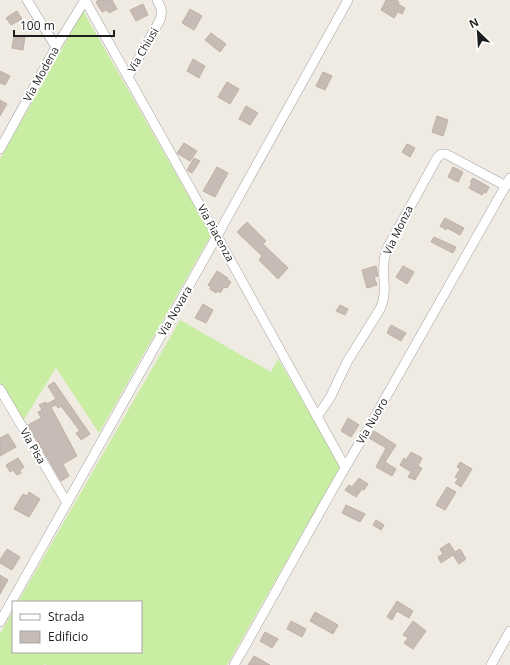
<svg xmlns="http://www.w3.org/2000/svg" width="510" height="665" font-family="'Open Sans',sans-serif">
<style>
.grass{fill:#caeda4}
.building{fill:#c7bcb5;stroke:#c1b0a4}
.lines{fill:none;stroke-linecap:round;stroke-linejoin:round}
.minor-casing{stroke:#a4a4a4;stroke-width:10}
.minor{stroke:#fff;stroke-width:9}
.labels{text-anchor:middle;stroke-width:4;stroke-linejoin:round;paint-order:stroke}
.street-label{font-size:11px;fill:#1d1d1d;stroke:#fff}
</style>
<rect width="100%" height="100%" fill="#efeae2"/>
<!-- grass -->
<g class="grass">
<polygon points="83,11 211,235 99,433 56,368 23,421 0,382 0,159"/>
<polygon points="180,320 271,372 278,359 341,466 227,665 46,665 45,664 44,665 0,665 0,634 13,611 13,652 141,652 141,602 18,602"/>
</g>
<!-- building -->
<g class="building">
<polygon points="99,0 112,0 117,9 109,13 107,10 102,12 96,2"/>
<polygon points="386,0 396,0 399,2 398,4 405,8 402,14 398,12 394,18 381,10"/>
<polygon points="143,4 148,15 136,21 130,10"/>
<polygon points="190,9 202,16 194,30 182,23"/>
<polygon points="17,11 22,19 11,25 6,18"/>
<polygon points="211,33 226,44 220,52 205,40"/>
<polygon points="14,35 25,37 23,50 12,48"/>
<polygon points="193,59 205,66 199,78 187,71"/>
<polygon points="0,71 10,76 5,85 0,83"/>
<polygon points="323,72 332,76 325,90 316,86"/>
<polygon points="227,82 239,89 230,104 218,97"/>
<polygon points="0,100 7,104 0,116"/>
<polygon points="246,106 258,113 250,125 239,119"/>
<polygon points="437,116 448,120 443,136 432,132"/>
<polygon points="184,143 197,151 190,161 177,153"/>
<polygon points="407,144 415,148 410,157 402,152"/>
<polygon points="194,158 200,161 192,173 187,170"/>
<polygon points="217,167 228,173 215,197 203,191"/>
<polygon points="453,167 463,172 458,182 448,177"/>
<polygon points="473,178 489,187 486,193 484,192 482,195 469,188 472,183 470,182"/>
<polygon points="445,218 464,228 460,235 447,228 446,230 440,226"/>
<polygon points="247,222 266,241 263,244 288,268 278,279 259,260 262,256 237,232"/>
<polygon points="434,237 456,247 453,253 431,242"/>
<polygon points="376,266 378,276 374,277 377,285 367,288 362,270"/>
<polygon points="403,266 414,272 407,284 396,277"/>
<polygon points="217,271 228,278 227,279 231,282 227,288 224,287 220,293 218,291 216,293 210,289 211,287 208,285"/>
<polygon points="203,304 213,310 206,323 195,318"/>
<polygon points="340,305 348,309 345,315 336,311"/>
<polygon points="391,325 406,333 401,341 387,333"/>
<polygon points="54,382 90,434 81,440 76,433 80,431 61,406 58,408 56,405 51,407 77,456 63,464 69,476 61,481 28,425 41,418 38,412 42,410 39,405 46,402 47,404 56,399 48,386"/>
<polygon points="348,418 359,425 351,437 341,431"/>
<polygon points="374,431 396,445 385,462 396,469 392,476 376,467 386,448 369,438"/>
<polygon points="8,434 16,447 0,456 0,438"/>
<polygon points="411,452 422,458 418,466 422,468 415,480 408,477 411,472 400,465 404,458 406,460"/>
<polygon points="18,458 24,467 20,470 21,473 17,475 13,470 10,472 6,465"/>
<polygon points="460,462 472,469 461,487 455,483 458,479 455,477 460,469 457,467"/>
<polygon points="359,478 368,484 364,490 362,489 356,497 345,490 349,485 352,487"/>
<polygon points="447,487 456,492 445,510 436,505"/>
<polygon points="29,492 40,499 29,517 14,509 23,494 27,496"/>
<polygon points="346,505 365,514 360,522 342,513"/>
<polygon points="376,520 384,525 381,530 373,525"/>
<polygon points="449,543 455,552 460,549 466,559 459,564 453,555 441,563 438,557 443,554 440,549"/>
<polygon points="7,549 20,557 12,570 0,563 0,560"/>
<polygon points="0,575 8,580 0,594"/>
<polygon points="397,601 413,611 409,618 397,611 392,620 387,617"/>
<polygon points="315,612 338,625 333,634 310,621"/>
<polygon points="291,621 306,629 302,637 287,629"/>
<polygon points="413,621 426,631 413,649 404,643 408,638 403,635"/>
<polygon points="265,632 278,639 272,648 260,641"/>
<polygon points="254,656 270,665 248,665"/>
</g>
<g class="lines">
<defs>
<g id="minor">
<polyline points="27,0 56,47"/>
<polyline points="85,0 217,236 345,467"/>
<path d="M128,77L160,20C163,12 161,7 157,0"/>
<polyline points="0,149 56,47 85,0"/>
<polyline points="0,389 67,503"/>
<path d="M317,417L331,396L347,362L380,309C388,292 382,280 384,263C384,257 386,252 388,247L437,158L441,154H446L506,186"/>
<polyline points="0,622 217,236 348,0"/>
<path d="M234,665C280,586 322,505 369,427L510,178"/>
<polyline points="491,665 510,631"/>
</g>
</defs>
<!-- minor casing -->
<use href="#minor" class="minor-casing"/>
<!-- minor -->
<use href="#minor" class="minor"/>
</g>
<g class="labels">
<!-- street labels -->
<g class="street-label">
<text transform="translate(143 50) rotate(-60)" y="4">Via Chiusi</text>
<text transform="translate(41 74) rotate(-61)" y="4">Via Modena</text>
<text transform="translate(398 230) rotate(-64)" y="4">Via Monza</text>
<text transform="translate(216 233) rotate(61)" y="4">Via Piacenza</text>
<text transform="translate(175 311) rotate(-60)" y="4">Via Novara</text>
<text transform="translate(372 421) rotate(-60)" y="4">Via Nuoro</text>
<text transform="translate(33 446) rotate(60)" y="4">Via Pisa</text>
</g>
</g>
<!-- legend -->
<rect x="12" y="601" width="130" height="52" fill="#ffffff" stroke="#a5a5a5"/>
<rect x="20" y="614" width="20" height="6" fill="#ffffff" stroke="#a5a5a5"/>
<text x="48" y="621" font-size="12" fill="#1d1d1d">Strada</text>
<rect x="20" y="631" width="20" height="12" fill="#c7bcb5" stroke="#a5a5a5"/>
<text x="48" y="641" font-size="12" fill="#1d1d1d">Edificio</text>
<!-- north arrow -->
<g transform="translate(478 32) rotate(335)" stroke="#ffffff" stroke-width="3" paint-order="stroke">
<path d="M0-3L7 15L0 10L-7 15Z" fill="#1d1d1d"/>
<text y="-6" font-size="11" font-weight="bold" text-anchor="middle" fill="#1d1d1d">N</text>
</g>
<!-- scale -->
<path d="M14 30v6h100v-6" fill="none" stroke="#1d1d1d" stroke-width="2"/>
<text x="20" y="30" font-size="12" fill="#1d1d1d" stroke="#ffffff" stroke-width="3" paint-order="stroke">100 m</text>
</svg>
